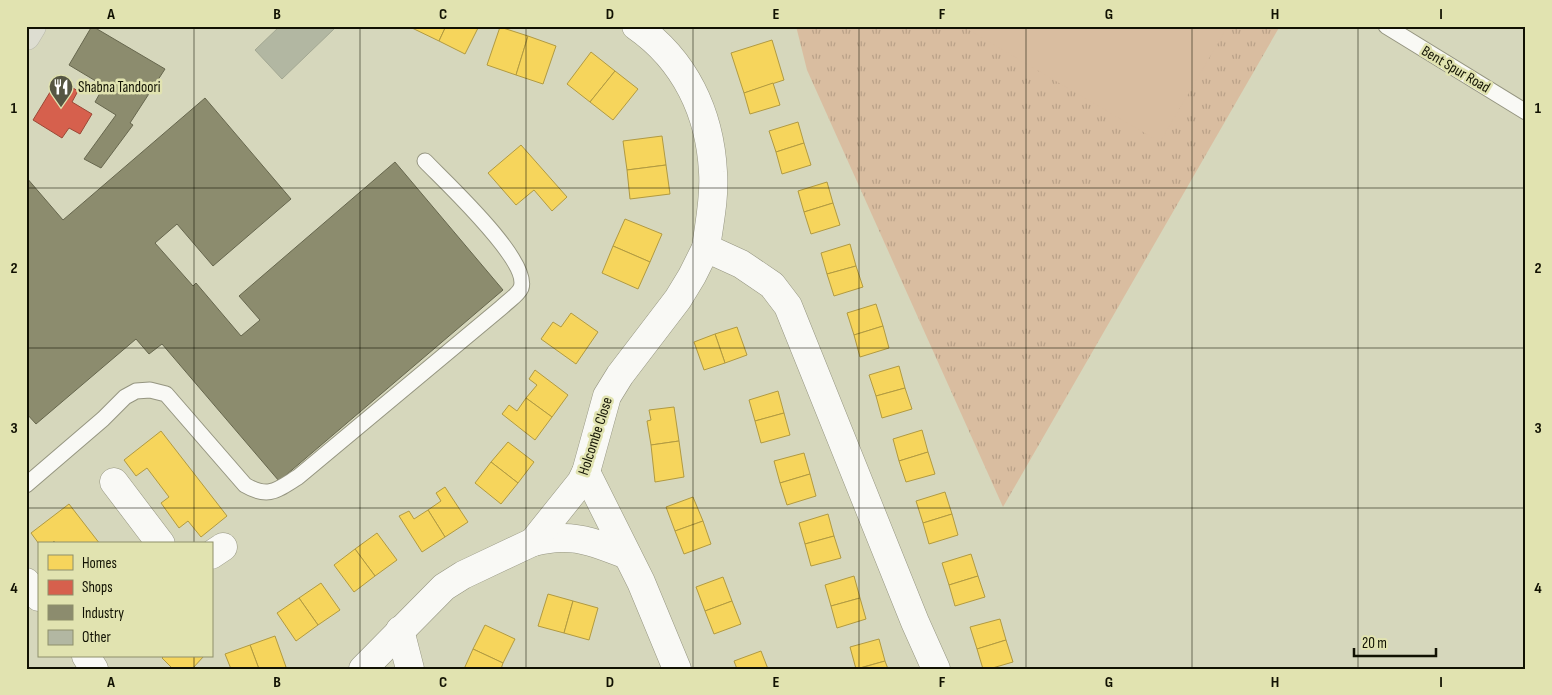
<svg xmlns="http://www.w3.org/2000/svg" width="1552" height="695" font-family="'Sofia Sans Condensed',sans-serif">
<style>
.grass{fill:url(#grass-tufts)}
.pitch{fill:#d9bda0}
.homes{fill:#f6d55c;stroke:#b19a41}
.shops{fill:#d6604d;stroke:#9b4836}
.industry{fill:#8c8c6e;stroke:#67674e}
.building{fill:#b2b7a2;stroke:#a3a893}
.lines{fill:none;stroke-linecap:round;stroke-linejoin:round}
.service-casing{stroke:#959580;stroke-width:17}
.minor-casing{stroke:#959580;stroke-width:29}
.primary-casing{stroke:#b8b8ab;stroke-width:29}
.service{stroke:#f9f9f5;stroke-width:15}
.minor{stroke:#f9f9f5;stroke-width:28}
.primary{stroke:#ddddd1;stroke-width:28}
.grid{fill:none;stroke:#111102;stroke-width:1;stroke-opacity:0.55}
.labels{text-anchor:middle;stroke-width:5;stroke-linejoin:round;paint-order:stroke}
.street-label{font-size:15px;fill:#111102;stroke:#e1e3b0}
.poi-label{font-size:15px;fill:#111102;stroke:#e1e3b0;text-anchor:start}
.neatline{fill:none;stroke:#111102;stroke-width:2}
.grid-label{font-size:16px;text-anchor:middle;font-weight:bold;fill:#111102}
</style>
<defs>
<pattern id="grass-tufts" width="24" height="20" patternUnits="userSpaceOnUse" patternTransform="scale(1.25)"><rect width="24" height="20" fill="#d9bda0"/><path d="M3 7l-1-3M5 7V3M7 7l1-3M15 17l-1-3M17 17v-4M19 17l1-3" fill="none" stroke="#b9a188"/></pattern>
</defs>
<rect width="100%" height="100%" fill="#d6d7bc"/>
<!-- grass -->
<polygon class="grass" points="796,26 1280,26 1003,507 807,70"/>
<!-- pitch -->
<polygon class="pitch" points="962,26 1228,26 1160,142"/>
<!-- homes -->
<g class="homes">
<polygon points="413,26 446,26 439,41 412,28"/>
<polygon points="446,26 479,26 465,54 439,41"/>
<polygon points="500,27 528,36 516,75 487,65"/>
<polygon points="528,36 556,46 543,84 516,75"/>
<polygon points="772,40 784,80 744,93 731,53"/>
<polygon points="591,52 615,71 590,102 567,84"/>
<polygon points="615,71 638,89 613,120 590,102"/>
<polygon points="773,83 780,105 750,114 744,93"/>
<polygon points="798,122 804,143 776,152 769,131"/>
<polygon points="662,136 666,165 627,170 623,141"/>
<polygon points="804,143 811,165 782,174 776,152"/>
<polygon points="521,145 567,197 552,211 534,190 516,205 488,173"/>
<polygon points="666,165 670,194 630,199 627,170"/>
<polygon points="827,182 833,203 804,212 798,191"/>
<polygon points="833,203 840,225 811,234 804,212"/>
<polygon points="625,219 662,234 650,262 613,246"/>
<polygon points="850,244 856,266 827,274 821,253"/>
<polygon points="613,246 650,262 638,289 602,273"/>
<polygon points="856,266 863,287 834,296 827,274"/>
<polygon points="876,304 883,326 854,335 847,313"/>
<polygon points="571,313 598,332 576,364 541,339 553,322 561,327"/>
<polygon points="883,326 889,348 860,357 854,335"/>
<polygon points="737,327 747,355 725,363 715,334"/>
<polygon points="715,334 725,363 704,370 694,342"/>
<polygon points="899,366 905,388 876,396 869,375"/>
<polygon points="535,370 568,395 552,417 526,398 537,385 529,379"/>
<polygon points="905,388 912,409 882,418 876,396"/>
<polygon points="778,391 784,413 755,421 749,400"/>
<polygon points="526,398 552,417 535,440 502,414 509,405 517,411"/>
<polygon points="674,407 679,441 651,445 647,421 651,420 649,410"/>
<polygon points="784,413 790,435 761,443 755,421"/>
<polygon points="922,430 928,452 899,461 893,439"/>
<polygon points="161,431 227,516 201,537 188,521 179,528 161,503 169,497 147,468 136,476 124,460"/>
<polygon points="679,441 684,477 655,482 651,445"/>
<polygon points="508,442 534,462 518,483 491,462"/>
<polygon points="928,452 935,474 906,482 899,461"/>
<polygon points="804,453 810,474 780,483 774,461"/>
<polygon points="491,462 518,483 501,504 475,483"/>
<polygon points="810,474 816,496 787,505 780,483"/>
<polygon points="445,487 468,522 445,537 428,510 441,501 436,493"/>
<polygon points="945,492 952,514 923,523 916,501"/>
<polygon points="693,497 703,521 675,531 666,507"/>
<polygon points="69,504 100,544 56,544 54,541 51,544 39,544 31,533"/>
<polygon points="428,510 445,537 422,552 399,516 409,511 414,519"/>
<polygon points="828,514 834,536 805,544 799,523"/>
<polygon points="952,514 958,535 929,544 923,523"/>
<polygon points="703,521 711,544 684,554 675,531"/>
<polygon points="377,533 397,560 375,576 355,549"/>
<polygon points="834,536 841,558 811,566 805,544"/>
<polygon points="355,549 375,576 354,592 334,565"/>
<polygon points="971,554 978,576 949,585 942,563"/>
<polygon points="854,576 860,598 831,606 825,585"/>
<polygon points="978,576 985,597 955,606 949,585"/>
<polygon points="723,577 732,601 705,611 696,587"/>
<polygon points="321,583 340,610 318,625 299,598"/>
<polygon points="548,594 573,601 564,633 538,626"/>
<polygon points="299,598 318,625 296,641 277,613"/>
<polygon points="860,598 866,619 837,628 831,606"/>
<polygon points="573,601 598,608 589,640 564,633"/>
<polygon points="732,601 741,624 714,634 705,611"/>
<polygon points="1000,619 1006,640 977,649 970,627"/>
<polygon points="485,625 515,639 503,663 473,649"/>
<polygon points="275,636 286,667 282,669 259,669 250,645"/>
<polygon points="879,639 885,661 856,669 850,647"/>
<polygon points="1006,640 1013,662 989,669 983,669 977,649"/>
<polygon points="250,645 259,669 231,669 225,654"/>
<polygon points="473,649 503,663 501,669 464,669"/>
<polygon points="761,651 768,669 737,669 734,661"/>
<polygon points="164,656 204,656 192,669 173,669 162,658"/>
<polygon points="885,661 888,669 857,669"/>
</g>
<!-- shops -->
<polygon class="shops" points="58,79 78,91 72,102 92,114 80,134 69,128 62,138 33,120"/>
<!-- industry -->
<g class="industry">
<polygon points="92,26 165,69 130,123 133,125 101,168 84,159 116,115 95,102 104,86 69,65"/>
<polygon points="205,98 291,199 213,266 177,224 155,243 193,286 196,283 241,336 260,320 239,296 395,162 503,290 279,481 162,344 149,354 136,339 36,424 26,413 26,252 29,249 26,246 26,177 63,220"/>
</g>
<!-- building -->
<polygon class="building" points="280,26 331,26 334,29 282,79 255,50"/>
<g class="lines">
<defs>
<g id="service">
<polyline points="1386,26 1526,112"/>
<path d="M26,485L103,419L125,397L136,391L150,390L166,394L245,485C269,499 277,490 298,477L502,307C508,301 518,295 521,288C531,261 444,181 425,161"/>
</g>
<g id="minor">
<path d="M636,26C685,60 710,113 713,172C715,198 709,224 706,248L741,264L772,285L788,306L915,622L936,669"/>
<polyline points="586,472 641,582 677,669"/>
<polyline points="114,482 161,544"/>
<path d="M533,542C542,540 552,538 561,538C584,537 606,547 627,555"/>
<polyline points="211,555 223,547"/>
<polyline points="26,582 39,597"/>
<polyline points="400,630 410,669"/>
<polyline points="86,656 94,669"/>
<polyline points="363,669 444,587 463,575 533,542 581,482 586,472 607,396 620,375 678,299 692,276 706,248"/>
</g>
<polyline id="primary" points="26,36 32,26"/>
</defs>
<!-- service casing -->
<use href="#service" class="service-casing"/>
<!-- minor casing -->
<use href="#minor" class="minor-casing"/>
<!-- primary casing -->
<use href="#primary" class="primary-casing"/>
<!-- service -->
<use href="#service" class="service"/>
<!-- minor -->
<use href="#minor" class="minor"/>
<!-- primary -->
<use href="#primary" class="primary"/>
</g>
<!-- grid -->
<path class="grid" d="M194,26V544M360,26V669M526,26V669M693,26V669M859,26V669M1026,26V669M1192,26V669M1358,26V669M26,188H1526M26,348H1526M26,508H1526M194,656V669"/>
<!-- icons -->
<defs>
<symbol id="restaurant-pin" viewBox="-11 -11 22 30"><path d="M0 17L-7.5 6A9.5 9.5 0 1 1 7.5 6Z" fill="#565643" stroke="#e1e3b0"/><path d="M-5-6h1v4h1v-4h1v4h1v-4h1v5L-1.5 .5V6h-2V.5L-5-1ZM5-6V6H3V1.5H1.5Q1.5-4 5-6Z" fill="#fff"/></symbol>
</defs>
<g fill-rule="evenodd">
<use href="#restaurant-pin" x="47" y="73" width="28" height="38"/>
</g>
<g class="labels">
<!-- street labels -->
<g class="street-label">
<text transform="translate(1456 69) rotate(31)" y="5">Bent Spur Road</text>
<text transform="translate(595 436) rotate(-72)" y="5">Holcombe Close</text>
</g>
<!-- poi labels -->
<g class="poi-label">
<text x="78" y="92">Shabna Tandoori</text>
</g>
</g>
<!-- border -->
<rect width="1552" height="695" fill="none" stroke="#e1e3b0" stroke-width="55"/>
<!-- legend -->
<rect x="38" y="542" width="175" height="115" fill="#e1e3b0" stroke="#8e8f6a"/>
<rect x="48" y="555" width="25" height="15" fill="#f6d55c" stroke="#8e8f6a"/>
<text x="82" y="568" font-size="15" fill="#111102">Homes</text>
<rect x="48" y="580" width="25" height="15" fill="#d6604d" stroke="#8e8f6a"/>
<text x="82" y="592" font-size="15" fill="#111102">Shops</text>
<rect x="48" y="605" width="25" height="15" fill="#8c8c6e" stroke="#8e8f6a"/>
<text x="82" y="618" font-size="15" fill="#111102">Industry</text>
<rect x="48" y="630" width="25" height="15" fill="#b2b7a2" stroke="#8e8f6a"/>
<text x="82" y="642" font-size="15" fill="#111102">Other</text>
<!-- scale -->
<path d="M1354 648v8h82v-8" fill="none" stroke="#111102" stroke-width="2.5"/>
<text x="1362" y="648" font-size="15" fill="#111102" stroke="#e1e3b0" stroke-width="4" paint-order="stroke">20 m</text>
<rect x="28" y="28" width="1496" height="640" class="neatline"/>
<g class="grid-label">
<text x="111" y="19">A</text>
<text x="277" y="19">B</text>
<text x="443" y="19">C</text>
<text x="610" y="19">D</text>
<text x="776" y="19">E</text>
<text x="942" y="19">F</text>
<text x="1109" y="19">G</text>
<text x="1275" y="19">H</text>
<text x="1441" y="19">I</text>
<text x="14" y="113">1</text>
<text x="1538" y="113">1</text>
<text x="14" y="273">2</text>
<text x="1538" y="273">2</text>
<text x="14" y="433">3</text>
<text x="1538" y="433">3</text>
<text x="14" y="593">4</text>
<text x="1538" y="593">4</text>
<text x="111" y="687">A</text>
<text x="277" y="687">B</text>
<text x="443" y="687">C</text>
<text x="610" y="687">D</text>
<text x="776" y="687">E</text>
<text x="942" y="687">F</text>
<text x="1109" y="687">G</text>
<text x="1275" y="687">H</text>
<text x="1441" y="687">I</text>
</g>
</svg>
